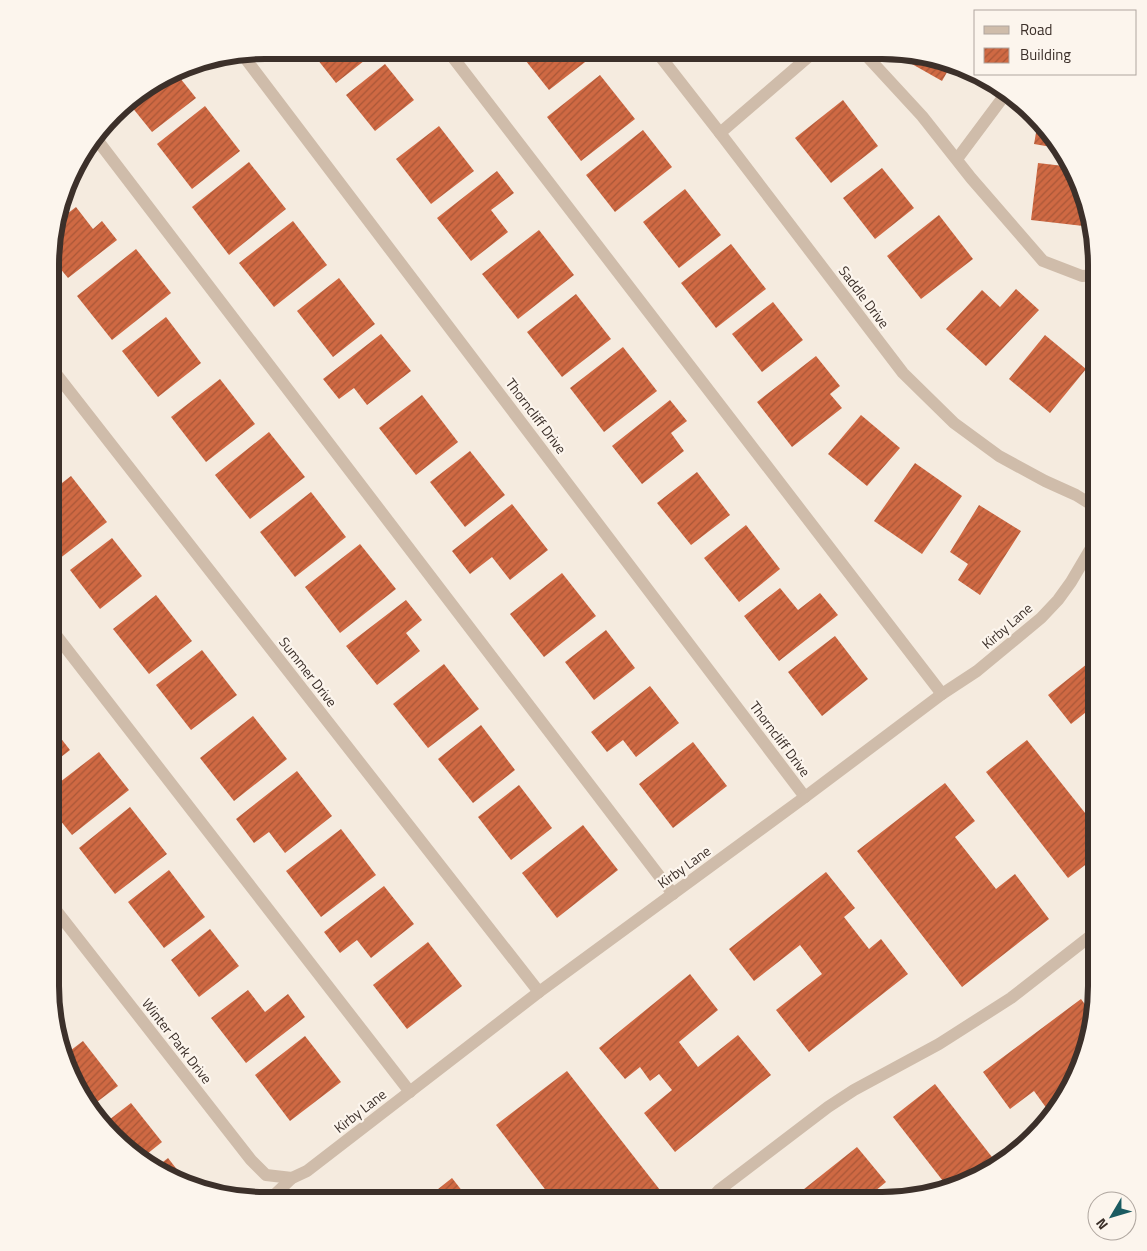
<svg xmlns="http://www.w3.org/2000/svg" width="1147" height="1251" font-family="'Titillium Web',sans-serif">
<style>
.building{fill:url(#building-hatch)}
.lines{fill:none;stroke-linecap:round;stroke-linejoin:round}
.minor{stroke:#cfbcaa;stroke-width:12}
.labels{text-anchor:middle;stroke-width:4.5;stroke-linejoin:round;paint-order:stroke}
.street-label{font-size:14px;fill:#3c302a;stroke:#fcf5ed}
.rim{fill:none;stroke:#3c302a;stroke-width:6}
</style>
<defs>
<pattern id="building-hatch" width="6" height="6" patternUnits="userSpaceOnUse" patternTransform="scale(1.25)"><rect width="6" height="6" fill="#cf6943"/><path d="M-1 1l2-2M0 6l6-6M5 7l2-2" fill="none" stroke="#a95738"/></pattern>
</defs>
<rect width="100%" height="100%" fill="#f5ebdf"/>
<!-- building -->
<g class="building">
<polygon points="310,50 372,50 374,53 336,83"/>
<polygon points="518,51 583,51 589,59 549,90"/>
<polygon points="898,52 910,52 950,67 942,81 896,55"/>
<polygon points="385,64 414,100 375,131 346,95"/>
<polygon points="176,73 196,98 152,132 127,101"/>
<polygon points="600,75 635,119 581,161 547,117"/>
<polygon points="843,100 878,146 831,183 795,138"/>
<polygon points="205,106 240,151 192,189 157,144"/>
<polygon points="1038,122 1061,146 1063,149 1034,144"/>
<polygon points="439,126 474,171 431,204 396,159"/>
<polygon points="643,130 672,167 615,212 586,175"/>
<polygon points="249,162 286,209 229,255 192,207"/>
<polygon points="1038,163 1072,167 1086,196 1092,227 1031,220"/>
<polygon points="882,168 914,208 875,239 843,198"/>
<polygon points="497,171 514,193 491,210 508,232 471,261 437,218"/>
<polygon points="685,189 721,235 679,268 643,222"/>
<polygon points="76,207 93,229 102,221 117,240 68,278 54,261 54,224"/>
<polygon points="939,215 973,259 921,299 887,256"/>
<polygon points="293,221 327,265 274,307 239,263"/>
<polygon points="539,230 574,275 518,319 482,274"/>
<polygon points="731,244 766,289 716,328 681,283"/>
<polygon points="136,249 171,293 112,340 77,296"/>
<polygon points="339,278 375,324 333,357 297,311"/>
<polygon points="1016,289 1039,310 986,366 946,329 982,290 1000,307"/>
<polygon points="576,294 611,339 562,377 527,332"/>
<polygon points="773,302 803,340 762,372 732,334"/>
<polygon points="166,317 201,363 158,397 122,351"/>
<polygon points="381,334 411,371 367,405 354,388 339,399 323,379"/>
<polygon points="1045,335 1086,369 1050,413 1009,379"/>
<polygon points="623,347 657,391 604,432 570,388"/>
<polygon points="816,356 840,386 830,394 842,408 792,447 757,402"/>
<polygon points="220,379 255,424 206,462 171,417"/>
<polygon points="422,395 458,442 416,475 379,428"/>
<polygon points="670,400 687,421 671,433 684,451 642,484 612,446"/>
<polygon points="861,415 900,448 867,486 828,454"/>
<polygon points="269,432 305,477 250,519 215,475"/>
<polygon points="470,451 505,495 465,527 430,482"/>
<polygon points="915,463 962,496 922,554 874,521"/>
<polygon points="697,472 730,515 691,545 657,503"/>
<polygon points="71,476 107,522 59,559 53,551 53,490"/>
<polygon points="311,492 346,537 295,577 260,532"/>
<polygon points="512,504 548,550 510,580 492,557 470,574 452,551"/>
<polygon points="979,505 1021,531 980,595 958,580 968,564 950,552"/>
<polygon points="746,525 780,569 739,602 704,558"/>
<polygon points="112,538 142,576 100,609 70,570"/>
<polygon points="360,544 396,589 340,633 305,587"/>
<polygon points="562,573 596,616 544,657 510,614"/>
<polygon points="780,588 798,610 820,593 838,615 779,661 744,616"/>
<polygon points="156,595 192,641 149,674 113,629"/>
<polygon points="406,600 422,620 406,633 420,651 377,685 346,646"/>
<polygon points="606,630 635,668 594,700 565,662"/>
<polygon points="835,636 868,679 822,716 788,672"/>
<polygon points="202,650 237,695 191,730 156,685"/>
<polygon points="1097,656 1097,717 1090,709 1071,724 1048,695"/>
<polygon points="444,664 479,709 428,748 393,704"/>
<polygon points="650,686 679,723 636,757 623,740 607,752 591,732"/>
<polygon points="253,716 287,759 234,801 200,758"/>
<polygon points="481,725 515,770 473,803 438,759"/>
<polygon points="52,727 70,750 52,764"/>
<polygon points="1027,740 1097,828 1097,856 1068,878 986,772"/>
<polygon points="693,742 727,786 673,828 639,784"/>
<polygon points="99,752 129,790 72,835 51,809 51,789"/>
<polygon points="297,771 332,816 285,853 269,832 254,843 236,819"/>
<polygon points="945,783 975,821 955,837 996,889 1015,874 1049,919 962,987 857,851"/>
<polygon points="519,785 552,828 511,860 478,817"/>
<polygon points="130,807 167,854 115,894 79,848"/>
<polygon points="583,825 618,870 557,918 522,873"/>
<polygon points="341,829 376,875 321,917 286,871"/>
<polygon points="169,870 205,917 164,948 128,902"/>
<polygon points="826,872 855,908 844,917 869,949 881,939 908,974 809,1052 776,1010 822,974 800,945 754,981 729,949"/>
<polygon points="384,886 414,924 371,958 357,940 340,953 324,932"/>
<polygon points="210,929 239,966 199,997 171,960"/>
<polygon points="428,942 462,986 407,1029 373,985"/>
<polygon points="690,974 718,1010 679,1042 698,1067 738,1035 771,1075 675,1152 644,1113 672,1090 659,1074 650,1081 640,1067 625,1079 599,1048"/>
<polygon points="248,990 265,1012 288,994 305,1017 246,1063 211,1018"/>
<polygon points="1081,999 1092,1014 1068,1093 1050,1113 1034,1091 1010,1109 983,1072"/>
<polygon points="52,1007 60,1017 55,1021 66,1035 58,1041"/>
<polygon points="305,1036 341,1082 290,1121 255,1075"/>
<polygon points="83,1041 118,1086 89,1108 86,1105 62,1057"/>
<polygon points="567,1071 667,1199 665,1201 554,1201 496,1125"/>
<polygon points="935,1084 999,1166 950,1190 893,1117"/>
<polygon points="131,1103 162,1142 142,1158 105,1123"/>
<polygon points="857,1147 886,1182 863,1201 789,1201"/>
<polygon points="168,1158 186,1181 158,1172 154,1169"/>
<polygon points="452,1178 470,1201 423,1201"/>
</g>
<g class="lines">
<!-- minor -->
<g class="minor">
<polyline points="448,51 942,694"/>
<polyline points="656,51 720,133 903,373 954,423 999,456 1045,481 1076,495 1097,508"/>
<polyline points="863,52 922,116 971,178 1043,261 1082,276 1097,275"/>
<polyline points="242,54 805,797"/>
<polyline points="720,133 814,52"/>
<polyline points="95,137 673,894"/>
<polyline points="957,159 1007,92"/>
<polyline points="53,370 539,992"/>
<polyline points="52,630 410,1092"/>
<polyline points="51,904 251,1160 266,1175 292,1178"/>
<polyline points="268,1201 292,1178 307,1171 539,992 805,797 942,694 977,671 1041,618 1058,600 1071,582 1097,538"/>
<polyline points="709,1201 719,1190 828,1107 854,1090 939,1044 1011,998 1097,931"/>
</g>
</g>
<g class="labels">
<!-- street labels -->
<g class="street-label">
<text transform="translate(864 297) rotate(53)" y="5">Saddle Drive</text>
<text transform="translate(536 416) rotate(53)" y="5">Thorncliff Drive</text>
<text transform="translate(1007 626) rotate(-41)" y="5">Kirby Lane</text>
<text transform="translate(308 672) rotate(52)" y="5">Summer Drive</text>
<text transform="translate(780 739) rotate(53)" y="5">Thorncliff Drive</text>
<text transform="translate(684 867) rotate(-36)" y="5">Kirby Lane</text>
<text transform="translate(177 1041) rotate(52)" y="5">Winter Park Drive</text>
<text transform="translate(360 1111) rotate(-38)" y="5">Kirby Lane</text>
</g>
</g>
<!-- crop -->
<path d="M0 0H1147V1251H0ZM265 59H882A206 206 0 0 1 1088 265V986A206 206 0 0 1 882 1192H265A206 206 0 0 1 59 986V265A206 206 0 0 1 265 59Z" fill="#fcf5ed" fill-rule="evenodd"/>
<path class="rim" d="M265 59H882A206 206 0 0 1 1088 265V986A206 206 0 0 1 882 1192H265A206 206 0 0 1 59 986V265A206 206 0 0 1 265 59Z"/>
<!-- legend -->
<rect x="974" y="10" width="162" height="65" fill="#fcf5ed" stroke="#afa69f"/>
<rect x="984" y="26" width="25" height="8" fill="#cfbcaa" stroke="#afa69f"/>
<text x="1020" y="35" font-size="15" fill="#3c302a">Road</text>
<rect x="984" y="48" width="25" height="15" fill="url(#building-hatch)" stroke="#afa69f"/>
<text x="1020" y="60" font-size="15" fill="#3c302a">Building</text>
<!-- north arrow -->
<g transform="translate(1112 1216) rotate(232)"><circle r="24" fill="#fcf5ed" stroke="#afa69f"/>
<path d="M0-4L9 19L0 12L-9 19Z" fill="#1b5b61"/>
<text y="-8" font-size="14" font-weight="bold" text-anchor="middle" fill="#3c302a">N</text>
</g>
</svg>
